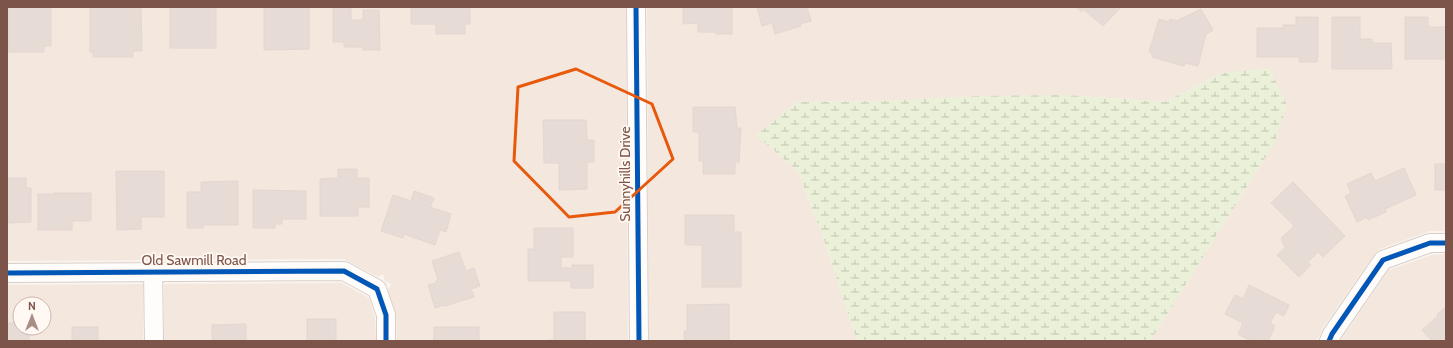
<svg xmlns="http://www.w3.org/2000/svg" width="1453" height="348" font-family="Cabin,sans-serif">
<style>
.residential{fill:#f4e7de;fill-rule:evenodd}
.wetland{fill:url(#wetland-marsh)}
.building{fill:#e7dbd5;stroke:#e4d6d0}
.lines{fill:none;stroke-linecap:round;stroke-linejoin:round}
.minor-casing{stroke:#d9cfca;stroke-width:20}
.minor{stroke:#fefdfc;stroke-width:18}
.cycleway-casing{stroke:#fff8f3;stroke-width:8}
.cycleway{stroke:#0057b8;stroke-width:5}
.marked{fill:none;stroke:#e8590c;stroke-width:3;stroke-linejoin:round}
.labels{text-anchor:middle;stroke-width:3.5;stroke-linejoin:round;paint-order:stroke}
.street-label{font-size:14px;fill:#7d5449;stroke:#fff8f3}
</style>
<defs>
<pattern id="wetland-marsh" width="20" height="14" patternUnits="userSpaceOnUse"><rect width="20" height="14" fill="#eaf1d8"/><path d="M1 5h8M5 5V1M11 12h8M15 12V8" fill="none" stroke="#c3c6b1"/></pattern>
</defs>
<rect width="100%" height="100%" fill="#faf4ee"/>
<!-- residential -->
<g class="residential">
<polygon points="7,7 626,7 628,341 397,341 396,315 388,290 391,284 385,281 383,274 378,277 344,259 7,261"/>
<polygon points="647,7 1446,7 1446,231 1430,231 1380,249 1375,253 1324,326 1317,341 1148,341 1154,335 1275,142 1223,73 1164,102 1067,95 882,101 797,102 756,135 798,171 824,240 857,341 649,341"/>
<polygon points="1446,254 1446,341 1340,341 1389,270 1432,255"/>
<polygon points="342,283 369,298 375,318 376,341 164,341 164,284"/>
<path d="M143,284V341H7V285ZM20,304H44V328H20Z"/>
</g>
<!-- wetland -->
<polygon class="wetland" points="1269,68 1287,105 1275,142 1154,335 1148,341 857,341 824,240 798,171 756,135 797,102 882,101 979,96 1067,95 1164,102 1223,73"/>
<!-- building -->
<g class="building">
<polygon points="8,7 51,7 51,46 44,46 44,52 8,52"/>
<polygon points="90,7 141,7 142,51 133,51 133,57 93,57 93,52 90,52"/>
<rect x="170" y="7" width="46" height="41"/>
<polygon points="264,7 309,7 309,49 264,50"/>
<polygon points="333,7 351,7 351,20 363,20 363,10 379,10 380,50 363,50 363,47 344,47 344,42 333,42"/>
<polygon points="411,7 470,7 470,24 465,24 465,34 436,34 436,24 411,24"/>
<polygon points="683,7 732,7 732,34 716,34 716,32 698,32 698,23 683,24"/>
<polygon points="757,7 807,7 811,21 800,24 801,26 775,34 772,23 762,26"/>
<polygon points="1076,7 1121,7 1103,26 1083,9 1082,12"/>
<polygon points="1201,9 1213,30 1206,34 1198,66 1185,63 1184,66 1152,57 1152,53 1149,52 1159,19 1169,22 1170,19 1178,21 1179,19 1181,19"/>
<polygon points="1296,17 1318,17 1318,57 1317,57 1317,62 1299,62 1299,57 1257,57 1257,28 1283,28 1283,25 1296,25"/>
<polygon points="1332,17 1360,17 1360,39 1372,39 1372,43 1391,43 1392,69 1332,69"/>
<polygon points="1405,17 1428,17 1428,27 1446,27 1446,59 1405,59"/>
<polygon points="693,107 735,107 737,128 741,128 739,162 735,162 735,174 703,174 703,161 699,161 699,132 693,132"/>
<polygon points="543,120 586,120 587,140 594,140 594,162 587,162 587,189 559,190 559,163 544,163"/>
<rect x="1435" y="164" width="11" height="26"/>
<polygon points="1404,168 1416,195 1385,209 1386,212 1368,220 1367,217 1357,222 1345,196 1351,193 1347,184 1371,173 1375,181"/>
<polygon points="338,169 357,169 357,178 369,178 369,207 358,207 358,216 320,216 320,179 338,178"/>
<polygon points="116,171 164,171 164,217 141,217 141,229 117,230"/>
<polygon points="7,178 26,178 26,188 31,188 31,222 9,223 9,220 7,220"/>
<polygon points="238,181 238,225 203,225 203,228 187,228 187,192 201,192 201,182"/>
<polygon points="1293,182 1345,236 1323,257 1318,252 1308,262 1311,265 1299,277 1277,255 1285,248 1281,238 1294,226 1271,203"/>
<polygon points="253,190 306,191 306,219 282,219 282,224 275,224 275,228 253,228"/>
<polygon points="414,191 434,198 430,207 451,214 446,232 440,230 435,245 404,234 403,238 381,231 393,195 411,201"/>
<polygon points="54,193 91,193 91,221 72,221 72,230 38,230 38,194 54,194"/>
<polygon points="685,215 734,215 734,232 741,232 741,287 702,287 702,245 685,245"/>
<polygon points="534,228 573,228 573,257 561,257 561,268 572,268 572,265 593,265 593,288 571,288 571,281 528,281 528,249 534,249"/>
<polygon points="459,252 466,271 474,268 480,286 471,289 474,297 445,306 444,305 435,308 428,285 436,283 436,281 438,280 432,261"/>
<polygon points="1249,285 1289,305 1284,316 1276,312 1270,323 1275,326 1268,341 1251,341 1238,334 1243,323 1225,314 1235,295 1243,299"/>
<polygon points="729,304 729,341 684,341 684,331 687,331 687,305"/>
<polygon points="1446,307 1446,341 1432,341 1422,330 1438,316 1437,314"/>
<polygon points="554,312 585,312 585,341 548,341 548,340 554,340"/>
<rect x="307" y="319" width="29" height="22"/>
<polygon points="7,323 20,323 20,328 29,328 29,341 7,341"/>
<polygon points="246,324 246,341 212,341 212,325"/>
<rect x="72" y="327" width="26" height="14"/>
<rect x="434" y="327" width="45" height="14"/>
</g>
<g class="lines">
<defs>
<g id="minor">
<polyline points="636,7 639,341"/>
<polyline points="153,272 154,341"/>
<polyline points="7,273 344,271 377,289 386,315 386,341"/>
<polyline points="1329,341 1332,334 1383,260 1430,243 1446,243"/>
</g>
</defs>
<!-- minor casing -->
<use href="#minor" class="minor-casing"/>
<!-- minor -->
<use href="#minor" class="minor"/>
<defs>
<g id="cycleway">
<polyline points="636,7 639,341"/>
<polyline points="7,273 344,271 377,289 386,315 386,341"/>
<polyline points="1329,341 1332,334 1383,260 1430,243 1446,243"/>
</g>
</defs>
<!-- cycleway casing -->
<use href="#cycleway" class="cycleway-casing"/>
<!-- cycleway -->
<use href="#cycleway" class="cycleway"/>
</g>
<!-- marked area -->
<path class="marked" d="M576,69L652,104L673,159L615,212L569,217L514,161L518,87Z"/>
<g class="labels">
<!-- street labels -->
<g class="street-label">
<text transform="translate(625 174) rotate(-90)" y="5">Sunnyhills Drive</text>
<text x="194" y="265">Old Sawmill Road</text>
</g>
</g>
<!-- border -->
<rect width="1453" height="348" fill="none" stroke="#7d5449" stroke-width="16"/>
<!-- north arrow -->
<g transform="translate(32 316)"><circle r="19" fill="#fff8f3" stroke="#cbb6af"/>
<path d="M0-3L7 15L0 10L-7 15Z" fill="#a98c83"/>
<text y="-6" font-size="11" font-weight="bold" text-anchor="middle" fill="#7d5449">N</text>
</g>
</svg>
